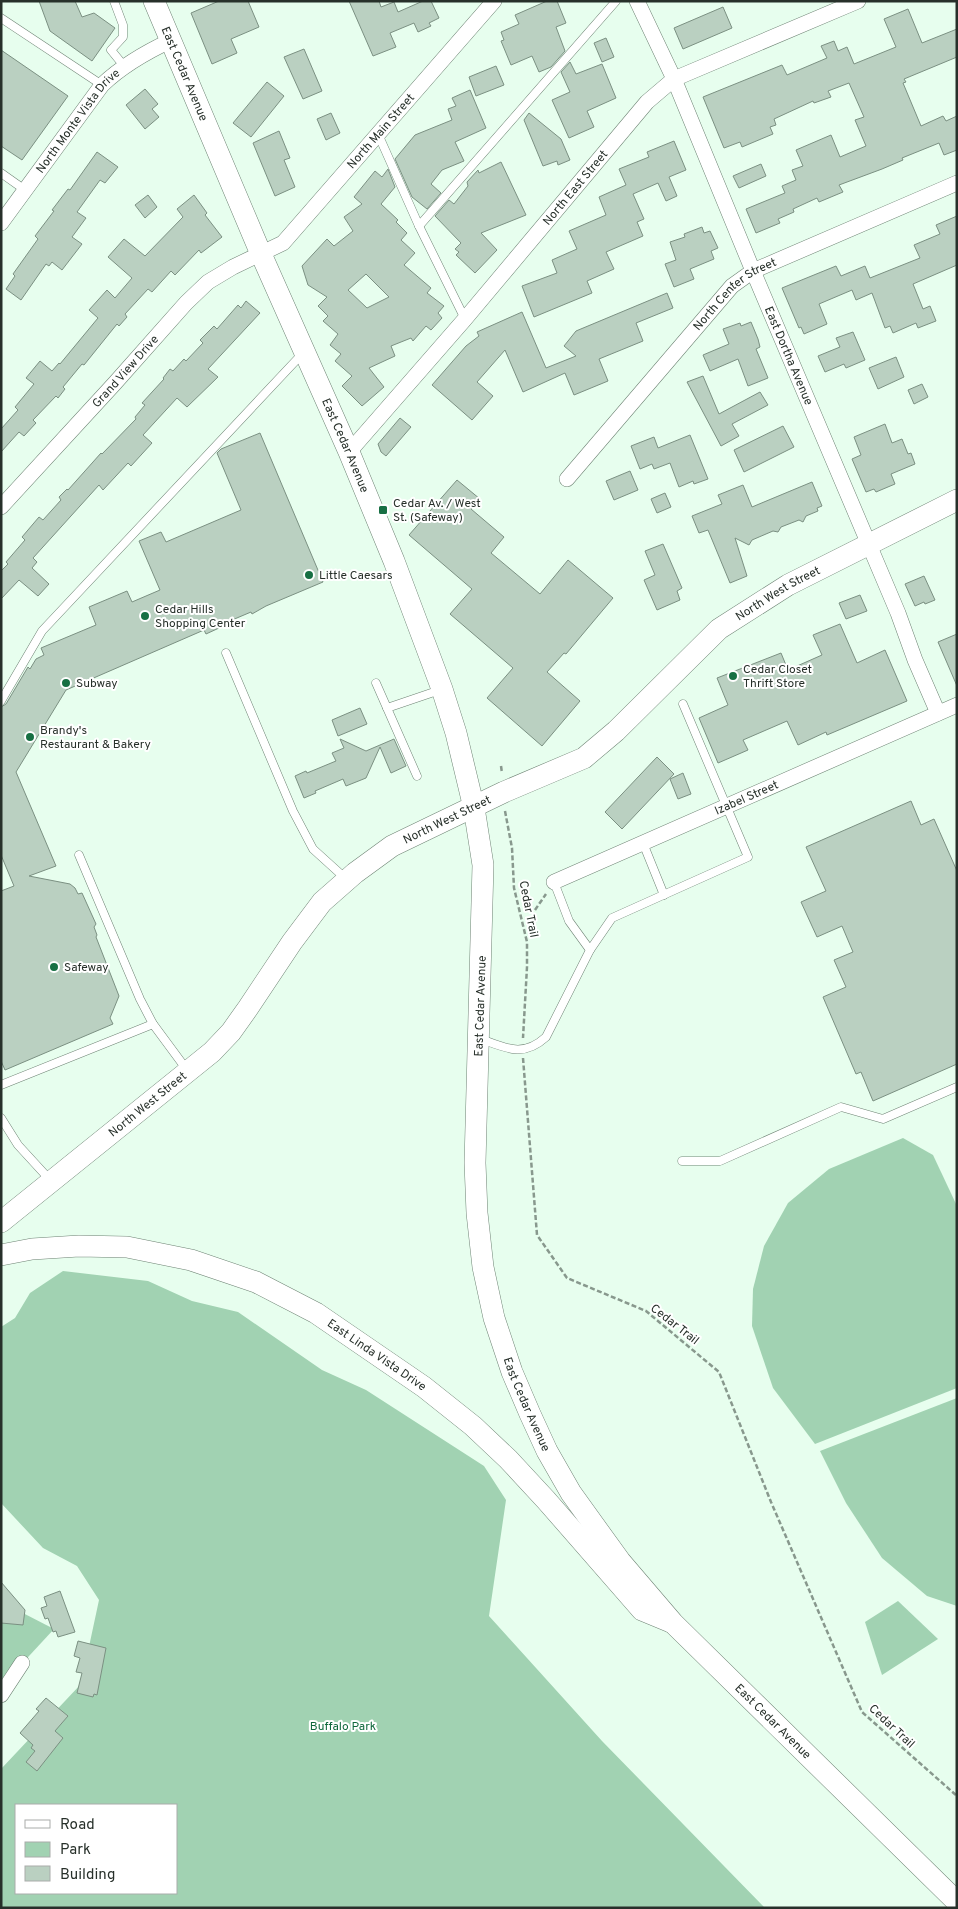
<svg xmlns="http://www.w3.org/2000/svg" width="958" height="1909" font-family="Overpass,sans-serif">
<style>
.green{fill:#a1d2b2;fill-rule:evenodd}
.building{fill:#bad0c1;stroke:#7b9082;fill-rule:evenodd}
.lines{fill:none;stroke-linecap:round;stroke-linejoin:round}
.lane-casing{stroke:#6e8374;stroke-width:9}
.street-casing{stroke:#6e8374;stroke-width:16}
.secondary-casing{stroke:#6e8374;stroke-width:22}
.path{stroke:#88988d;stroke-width:2.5;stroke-dasharray:5 2.5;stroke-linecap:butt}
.lane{stroke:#fff;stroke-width:8}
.street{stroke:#fff;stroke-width:15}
.secondary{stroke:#fff;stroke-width:21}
.poi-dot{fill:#176f43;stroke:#fff;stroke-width:2}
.labels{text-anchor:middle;stroke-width:4;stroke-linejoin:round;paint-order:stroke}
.street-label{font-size:12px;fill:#27302a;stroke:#fff}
.poi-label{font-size:12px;fill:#27302a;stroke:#fff;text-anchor:start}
.park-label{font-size:12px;fill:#0f683c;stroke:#fff}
</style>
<rect width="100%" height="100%" fill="#e7feee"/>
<!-- green -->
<g class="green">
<polygon points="903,1138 933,1155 957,1206 957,1388 815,1444 773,1388 752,1326 753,1289 764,1246 788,1203 829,1169"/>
<path d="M63,1271L148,1281L192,1301L238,1312L322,1370L366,1390L484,1466L506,1500L489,1616L602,1741L765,1908H1V1769L81,1684L99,1600L77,1566L43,1548L1,1503V1327L15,1318L30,1293ZM16,1805H176V1893H16Z"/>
<polygon points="957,1398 957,1606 927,1596 882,1558 846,1503 820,1451"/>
<polygon points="898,1601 938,1639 882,1675 865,1622"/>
<polygon points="1,1611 19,1611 54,1629 17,1669 1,1679"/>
</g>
<!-- building -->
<g class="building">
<polygon points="39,1 75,1 82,17 94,13 115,28 92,61 50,31"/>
<polygon points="219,1 248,1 259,27 231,39 237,53 212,64 191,13"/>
<polygon points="349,1 379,1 381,7 394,2 398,12 423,1 431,1 439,18 429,23 431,26 418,32 414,23 390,33 396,47 373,56"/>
<polygon points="547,1 557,1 566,23 556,27 565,51 551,67 539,72 532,56 511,65 501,41 504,40 501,32 519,24 515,15"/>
<polygon points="723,7 732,28 683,49 674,28"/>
<polygon points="908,9 922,43 957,29 957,57 904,79 906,82 903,83 921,126 943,116 946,121 957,116 957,150 944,155 939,143 902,158 903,160 882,169 839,185 843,192 819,202 817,198 793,209 794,212 778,219 780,223 756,233 746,209 785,193 782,186 796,180 792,170 803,166 796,150 831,135 840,157 866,146 855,120 864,117 849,83 828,91 831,97 814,103 813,101 774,119 776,125 770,127 773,134 742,147 740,142 724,148 703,97 782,65 787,75 827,58 821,46 834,41 838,51 847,47 854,64 896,47 884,19"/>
<polygon points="606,38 614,57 602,62 594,43"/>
<polygon points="304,49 322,91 303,99 284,57"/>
<polygon points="1,50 68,96 22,160 1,146"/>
<polygon points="570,62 576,74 602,64 616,98 587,111 594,127 569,138 552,100 570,92 561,72"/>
<polygon points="496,66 504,85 476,96 469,77"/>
<polygon points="267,82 284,96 251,137 233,123"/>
<polygon points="145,89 158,104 152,109 159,117 145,129 126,105"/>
<polygon points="470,90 486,128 455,142 464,161 442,170 431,184 441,193 427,209 412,197 395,159 415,135 452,120 448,109 456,106 452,98"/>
<polygon points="331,113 340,133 326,140 317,119"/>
<polygon points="529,113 561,139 570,160 558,165 557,161 543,166 524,120"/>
<polygon points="279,131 290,158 284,160 295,187 275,196 253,143"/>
<polygon points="674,141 686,170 669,177 677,196 666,201 658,183 633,194 644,219 637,222 643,236 606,252 614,269 587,281 592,293 534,317 522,286 557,273 552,260 577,249 569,231 606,215 599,197 626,185 619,169 649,157 647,152"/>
<polygon points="97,152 118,167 105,183 100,180 77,212 86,218 72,237 82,244 62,270 52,262 49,266 46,264 21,300 6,289 15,276 13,274 38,239 35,236 54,211 52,210 68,189 70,190"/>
<polygon points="501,162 526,215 481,233 497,250 475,273 456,255 459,252 455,249 461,243 435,216 449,200 454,204 468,186 467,182 478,170 479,173"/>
<polygon points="761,164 766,176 739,188 733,176"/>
<path d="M388,169L395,187L381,204L398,220L396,222L407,233L401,240L415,253L404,265L431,288L427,293L444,306L438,313L442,318L431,330L426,326L413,341L411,338L391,346L395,356L369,368L384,387L362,406L342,386L352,376L335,361L341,354L330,345L338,334L323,321L328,316L318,306L327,297L308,285L302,266L327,239L334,246L353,231L344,217L362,204L354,197L375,171L382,177ZM366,274L389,297L367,308L348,290Z"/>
<polygon points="148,195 157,207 145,218 135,205"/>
<polygon points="194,195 207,213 205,215 222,237 201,253 199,250 175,275 171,271 152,292 148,289 125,314 127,317 119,326 117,324 84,365 82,364 63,387 65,389 58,398 56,396 33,420 36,423 24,436 19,432 1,452 1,429 18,410 15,407 34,384 26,378 40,361 52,371 59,363 60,364 98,318 89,310 107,290 115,298 132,278 108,257 124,239 145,256 183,217 177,209"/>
<polygon points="957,216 957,265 913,284 923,309 930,306 936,321 918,328 916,323 893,333 890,326 885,328 872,293 856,300 852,290 819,304 827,324 804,334 801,327 799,328 782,288 836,266 841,276 865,266 870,278 920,258 914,245 940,234 936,225"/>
<polygon points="702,227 704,233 710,231 718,248 711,251 714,259 690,269 694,279 674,287 665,264 676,260 670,242 685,237 684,234"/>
<polygon points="667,293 673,308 636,323 643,341 599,359 608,381 574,395 565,373 523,392 505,350 477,382 493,396 472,420 432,385 466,346 479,336 477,332 522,312 546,368 576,356 564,346 576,331"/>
<polygon points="246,301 260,313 208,369 218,377 187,407 177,398 143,435 152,443 131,466 128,463 103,490 99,485 33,558 37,562 32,568 49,584 38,596 19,580 1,599 1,571 8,564 6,562 25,540 22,537 39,517 43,520 61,500 59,497 67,489 68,490 101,453 102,454 136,419 135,417 145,405 142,403 164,379 163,378 170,369 173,371 184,359 186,361 203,343 200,340 214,326 217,329 238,305 241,308"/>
<polygon points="751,322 758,339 760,347 756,349 768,378 748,386 738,359 710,371 703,355 729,344 723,329 740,323 741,326"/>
<polygon points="853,332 865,360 846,368 844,364 825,372 818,356 840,347 836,338"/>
<polygon points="896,357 904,377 878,389 869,368"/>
<polygon points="703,376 719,414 760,392 768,405 732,424 739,436 721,446 687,382"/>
<polygon points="922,384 928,397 914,404 908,390"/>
<polygon points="400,418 411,427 386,456 381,452 378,444"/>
<polygon points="885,424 892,443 902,439 908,454 911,453 915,464 891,474 895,484 876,492 874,489 866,492 852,459 861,455 854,437"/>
<polygon points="783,426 794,447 744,472 734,450"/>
<polygon points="260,433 323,582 266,606 252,614 251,612 218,626 219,628 206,634 204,630 66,690 16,772 56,866 29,876 70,884 75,888 78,894 82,893 96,924 94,927 97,935 96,937 119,996 110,1018 113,1024 5,1070 1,1061 1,891 14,886 1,855 1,707 6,704 28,667 30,669 36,659 44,655 41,648 96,625 89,607 127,591 132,602 160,590 139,541 161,532 166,542 241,510 217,453 221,449"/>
<polygon points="690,435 708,479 694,484 693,481 679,487 670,463 654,469 652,464 640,469 631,446 654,437 658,448"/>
<polygon points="630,471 638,490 614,500 606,481"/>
<polygon points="457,480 480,499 471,509 504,537 491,553 540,594 568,560 613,598 566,654 564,653 547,672 580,701 542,746 487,698 513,668 450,614 472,589 409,535"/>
<polygon points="812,482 822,506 817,508 818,511 806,516 803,522 799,520 781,527 778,532 773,531 752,540 749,545 735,538 747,576 730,583 708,530 699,533 692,516 722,504 718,495 743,485 752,507"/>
<polygon points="665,493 671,507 657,513 651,499"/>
<polygon points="663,544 682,588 677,591 680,600 657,610 644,580 655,575 645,551"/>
<polygon points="924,576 935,600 925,604 924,602 915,606 905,584"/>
<polygon points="860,595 867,611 846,619 839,603"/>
<polygon points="840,624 857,663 885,650 907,701 827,735 826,732 798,745 787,721 743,740 748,750 718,763 699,718 728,705 717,678 781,653 788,670 822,655 813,635"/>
<polygon points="957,634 957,686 938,642"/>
<polygon points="360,708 367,724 338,736 332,720"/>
<polygon points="340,739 366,751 394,739 406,766 391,773 380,747 366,778 346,786 343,779 315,791 316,793 304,798 295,776 306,771 307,773 336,761 332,753 344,748"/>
<polygon points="657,757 674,774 622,829 605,812"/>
<polygon points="683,773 691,794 678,799 670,779"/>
<polygon points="911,801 921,825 934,819 957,871 957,1064 873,1101 861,1072 856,1074 823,997 846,987 834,960 853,952 842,926 817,937 801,902 826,891 806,847"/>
<polygon points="1,1582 25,1610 23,1625 1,1623"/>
<polygon points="60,1591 75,1632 58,1637 56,1631 53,1632 48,1618 45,1619 41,1608 47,1606 44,1597"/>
<polygon points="78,1641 106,1648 97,1695 94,1694 93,1697 77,1693 82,1673 76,1672 80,1658 74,1656"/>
<polygon points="46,1698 68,1716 55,1731 63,1738 37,1771 26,1762 35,1751 31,1748 33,1745 20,1733 39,1711 36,1709"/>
</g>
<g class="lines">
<defs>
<g id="lane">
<polyline points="114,1 123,25 123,37 111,50 124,66"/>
<polyline points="1,18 102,85"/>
<polyline points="378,134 419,226 465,319"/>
<polyline points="1,173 25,190"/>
<polyline points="419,226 616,1"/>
<polyline points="226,653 293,811 313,849 345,878"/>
<polyline points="376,683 417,776"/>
<polyline points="1,701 42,631 303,353"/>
<polyline points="387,708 440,690"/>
<polyline points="643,843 664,895"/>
<polyline points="79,855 140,999 153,1024 187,1070"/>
<polyline points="590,950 612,918 748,857 683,704"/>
<path d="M481,1039C506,1048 523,1058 546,1037L590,950L569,921L554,882"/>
<polyline points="1,1085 153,1024"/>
<polyline points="1,1118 18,1145 51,1181"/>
<polyline points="682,1161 720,1161 841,1107 883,1119 957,1087"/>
</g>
<g id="street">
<path id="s1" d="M637,1L674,79L753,271L898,613L915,660L938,713"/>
<path id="s2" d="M1,223L102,85C123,65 146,52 172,40"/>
<path id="s3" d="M349,452L465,319L647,102L674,79L858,1"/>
<path id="s4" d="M567,479L732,286L753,271L957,183"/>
<path id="s5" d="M1,507L115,383L186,303L208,282L233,267L283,243L494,1"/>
<path id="s6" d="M554,882L957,705"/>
<polyline points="1,1695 22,1663"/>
</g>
<g id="secondary">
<path id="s7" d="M154,1L261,254L349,452L394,561L442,689L456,733L474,808L483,865L475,1163L477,1213L483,1267L494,1318L512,1372L530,1414L547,1451L571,1493L620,1561L673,1623L957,1902"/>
<path id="s8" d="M1,1222L212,1052L231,1032L248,1008L292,942L322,902L355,873L392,846L504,792L584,758L616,731L719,629L788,585L957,500"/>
<path id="s9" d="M1,1255L32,1249L79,1246L127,1247L191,1260L256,1282L316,1313L424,1387L473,1426L508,1459L546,1500L642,1610L671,1622"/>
</g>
</defs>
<!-- lane casing -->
<use href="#lane" class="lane-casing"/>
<!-- street casing -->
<use href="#street" class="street-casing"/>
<!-- secondary casing -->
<use href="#secondary" class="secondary-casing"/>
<!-- path -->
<g class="path">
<polyline points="501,766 502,773"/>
<polyline points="505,811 512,848 514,888 527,942 527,967 523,1038"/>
<polyline points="535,910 546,894"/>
<polyline points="523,1058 537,1235 567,1278 646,1311 719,1372 771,1502 862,1712 957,1796"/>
</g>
<!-- lane -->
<use href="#lane" class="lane"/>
<!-- street -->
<use href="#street" class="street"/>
<!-- secondary -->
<use href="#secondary" class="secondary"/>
</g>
<!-- markers -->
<g class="poi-dot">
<rect x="378" y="505" width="10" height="10" rx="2.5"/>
<circle cx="309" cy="575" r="5"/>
<circle cx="145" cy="616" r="5"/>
<circle cx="733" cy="676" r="5"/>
<circle cx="66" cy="683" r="5"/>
<circle cx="30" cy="737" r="5"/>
<circle cx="54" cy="967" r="5"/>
</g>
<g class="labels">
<!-- street labels -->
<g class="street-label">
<text dy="4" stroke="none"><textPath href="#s7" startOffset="79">East Cedar Avenue</textPath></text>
<text dy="4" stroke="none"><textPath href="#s2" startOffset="128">North Monte Vista Drive</textPath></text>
<text dy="4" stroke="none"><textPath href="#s5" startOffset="539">North Main Street</textPath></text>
<text dy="4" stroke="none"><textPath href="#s3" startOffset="348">North East Street</textPath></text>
<text dy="4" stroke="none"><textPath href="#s4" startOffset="251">North Center Street</textPath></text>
<text dy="4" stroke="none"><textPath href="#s1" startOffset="386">East Dortha Avenue</textPath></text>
<text dy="4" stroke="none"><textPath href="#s5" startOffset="184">Grand View Drive</textPath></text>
<text dy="4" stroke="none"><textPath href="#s7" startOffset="484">East Cedar Avenue</textPath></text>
<text dy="4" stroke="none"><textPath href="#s8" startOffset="1014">North West Street</textPath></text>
<text dy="4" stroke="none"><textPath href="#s6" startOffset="210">Izabel Street</textPath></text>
<text dy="4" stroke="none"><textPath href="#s8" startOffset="608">North West Street</textPath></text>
<text transform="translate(529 909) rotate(79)" y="4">Cedar Trail</text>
<text transform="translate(480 1006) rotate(-88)" y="4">East Cedar Avenue</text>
<text dy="4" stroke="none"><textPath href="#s8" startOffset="188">North West Street</textPath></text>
<text transform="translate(675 1324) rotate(38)" y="4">Cedar Trail</text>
<text dy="4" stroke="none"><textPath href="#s9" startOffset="402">East Linda Vista Drive</textPath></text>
<text dy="4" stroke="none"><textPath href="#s7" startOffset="1474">East Cedar Avenue</textPath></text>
<text dy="4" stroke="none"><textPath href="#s7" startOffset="1879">East Cedar Avenue</textPath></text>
<text transform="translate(892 1726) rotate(43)" y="4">Cedar Trail</text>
</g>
<!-- poi labels -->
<g class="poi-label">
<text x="393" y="507">Cedar Av. / West<tspan x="393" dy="14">St. (Safeway)</tspan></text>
<text x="319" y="579">Little Caesars</text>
<text x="155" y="613">Cedar Hills<tspan x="155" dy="14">Shopping Center</tspan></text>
<text x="743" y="673">Cedar Closet<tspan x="743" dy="14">Thrift Store</tspan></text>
<text x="76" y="687">Subway</text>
<text x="40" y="734">Brandy's<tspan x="40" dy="14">Restaurant &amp; Bakery</tspan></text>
<text x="64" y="971">Safeway</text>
</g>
<!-- park labels -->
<g class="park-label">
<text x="343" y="1730">Buffalo Park</text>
</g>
</g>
<!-- border -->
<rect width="958" height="1909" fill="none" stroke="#27302a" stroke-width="5"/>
<!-- legend -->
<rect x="15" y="1804" width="162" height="90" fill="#ffffff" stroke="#a9acaa"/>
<rect x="25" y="1820" width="25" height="8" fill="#ffffff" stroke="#a9acaa"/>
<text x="60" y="1829" font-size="15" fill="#27302a">Road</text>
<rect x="25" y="1842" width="25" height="15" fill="#a1d2b2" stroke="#a9acaa"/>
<text x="60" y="1854" font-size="15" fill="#27302a">Park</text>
<rect x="25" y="1866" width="25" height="15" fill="#bad0c1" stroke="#a9acaa"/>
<text x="60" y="1879" font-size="15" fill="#27302a">Building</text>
</svg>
